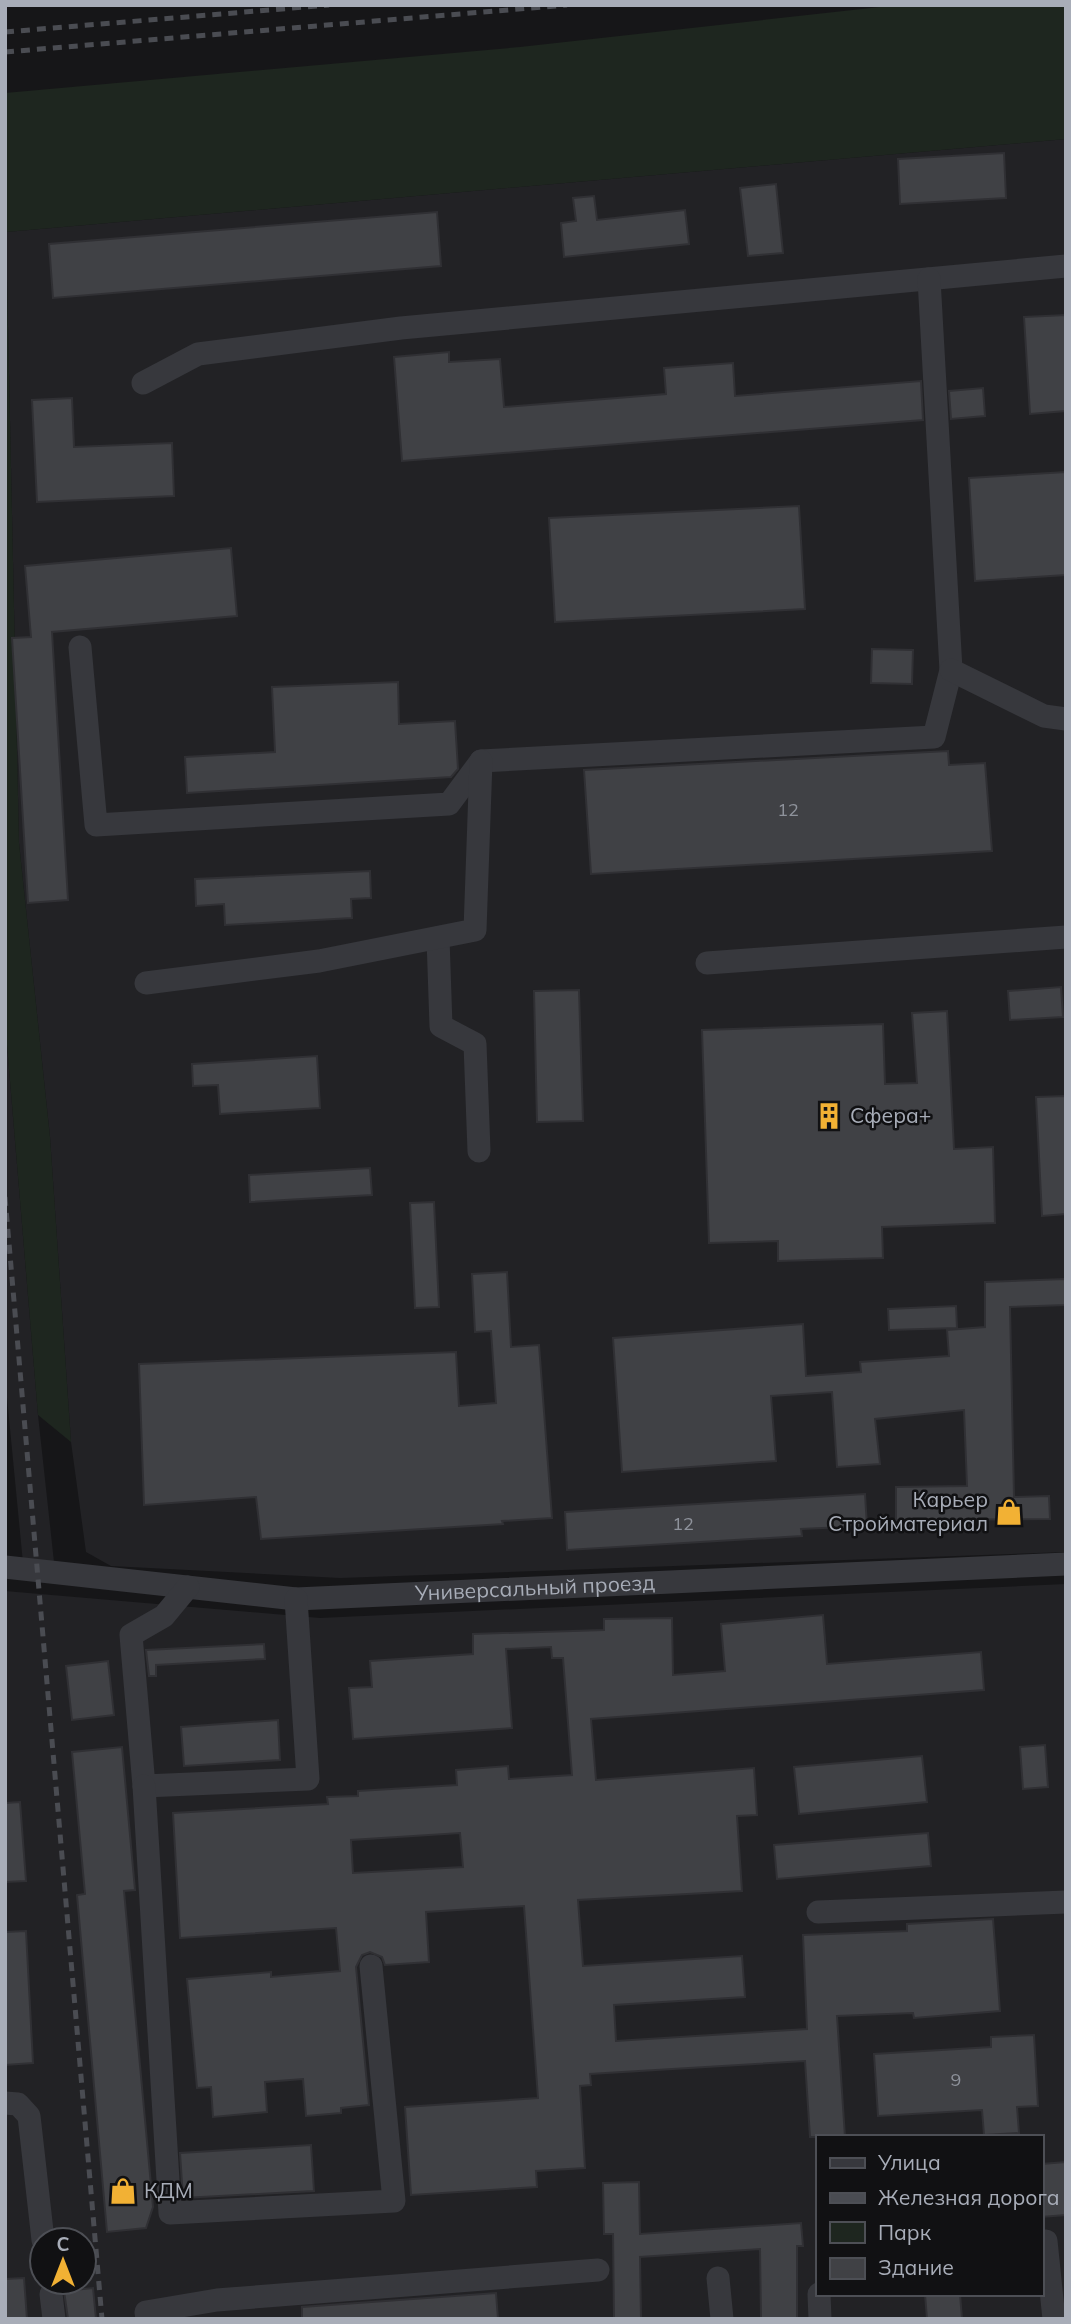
<svg xmlns="http://www.w3.org/2000/svg" width="1071" height="2324" font-family="Mulish,sans-serif">
<style>
.built{fill:#222225;fill-rule:evenodd}
.green{fill:#1e261f}
.building{fill:#404145;stroke:#303034;stroke-width:2;fill-rule:evenodd}
.lines{fill:none;stroke-linecap:round;stroke-linejoin:round}
.minor{stroke:#37383d;stroke-width:23}
.rail{stroke:#4a4c52;stroke-width:5;stroke-dasharray:9 7;stroke-linecap:butt}
.labels{text-anchor:middle;stroke-width:5;stroke-linejoin:round;paint-order:stroke}
.number-label{font-size:18px;fill:#8e929b}
.poi-label{font-size:21px;fill:#a8adb8;stroke:#111113;text-anchor:start}
.street-label{font-size:21px;fill:#a8adb8;stroke:#111113}
</style>
<rect width="100%" height="100%" fill="#161618"/>
<!-- built -->
<g class="built">
<polygon points="1066,139 1066,1552 340,1578 111,1566 86,1552 71,1442 50,1137 19,843 6,232"/>
<polygon points="5,1021 38,1415 54,1562 23,1563 5,1377"/>
<path d="M1066,1584V2319H5V1591L320,1618ZM817,2137H1041V2294H817ZM42,2240H84V2282H42Z"/>
</g>
<!-- green -->
<polygon class="green" points="898,5 1066,5 1066,139 6,232 19,843 50,1137 71,1442 38,1415 5,1021 5,93 520,47"/>
<!-- building -->
<g class="building">
<polygon points="1004,153 1006,198 900,204 898,159"/>
<polygon points="776,184 783,253 748,256 740,188"/>
<polygon points="594,196 597,220 685,210 689,244 564,257 561,223 576,221 573,198"/>
<polygon points="437,212 441,266 53,298 49,244"/>
<polygon points="1066,315 1066,411 1030,414 1024,317"/>
<polygon points="449,352 449,362 500,359 504,407 666,394 664,368 733,363 735,396 921,381 923,420 402,461 394,357"/>
<polygon points="983,388 985,416 951,419 949,391"/>
<polygon points="72,398 74,447 172,443 174,496 37,502 32,400"/>
<polygon points="1066,472 1066,575 975,581 969,478"/>
<polygon points="799,506 805,609 555,622 549,518"/>
<polygon points="231,548 237,616 52,632 68,900 28,903 12,638 31,637 25,566"/>
<polygon points="872,649 913,650 912,684 871,683"/>
<polygon points="398,682 399,724 455,721 458,769 451,777 187,793 185,757 275,752 272,687"/>
<polygon points="948,751 949,765 985,763 992,851 591,874 584,770"/>
<polygon points="370,871 371,898 351,899 352,918 225,925 224,904 196,906 195,879"/>
<polygon points="1061,987 1063,1017 1010,1020 1008,991"/>
<polygon points="579,990 583,1121 537,1122 534,991"/>
<polygon points="947,1011 954,1149 993,1147 995,1223 882,1227 883,1258 778,1261 778,1241 709,1243 702,1030 883,1024 885,1084 917,1083 912,1013"/>
<polygon points="317,1056 320,1108 220,1114 218,1085 193,1086 192,1064"/>
<polygon points="1066,1096 1066,1214 1042,1216 1036,1097"/>
<polygon points="370,1168 372,1195 250,1202 249,1175"/>
<polygon points="434,1202 439,1307 415,1308 410,1203"/>
<polygon points="507,1272 511,1347 539,1345 552,1518 502,1521 503,1524 261,1539 256,1497 144,1505 139,1364 456,1352 459,1406 496,1403 491,1331 475,1332 472,1274"/>
<polygon points="1066,1279 1066,1305 1010,1307 1014,1497 1049,1496 1050,1519 896,1520 896,1487 967,1486 964,1410 875,1419 880,1464 837,1467 832,1392 771,1396 776,1461 622,1472 613,1338 803,1324 806,1376 861,1372 860,1362 949,1356 947,1330 985,1327 985,1282"/>
<polygon points="956,1306 957,1328 889,1330 888,1309"/>
<polygon points="865,1494 867,1526 801,1529 802,1536 567,1550 565,1512"/>
<path d="M823,1615L827,1664L981,1652L984,1690L591,1719L596,1780L754,1768L757,1815L737,1816L742,1891L578,1900L583,1966L742,1956L745,1997L614,2005L616,2041L807,2029L803,1935L907,1931V1924L993,1919L1000,2011L914,2018L913,2013L837,2016L845,2137H810L805,2061L590,2074L591,2085L580,2086L585,2168L536,2171L537,2187L411,2195L405,2107L538,2098L524,1906L426,1912L429,1962L385,1965L382,1957L370,1952L362,1955L356,1967L369,2105L341,2108V2113L306,2116L303,2079L265,2082L267,2112L213,2117L211,2087L197,2088L187,1979L271,1972V1977L340,1971L336,1928L180,1938L173,1813L328,1804L327,1797L358,1796V1791L457,1785L456,1770L508,1766L509,1779L572,1775L563,1658H552L551,1647L506,1649L512,1728L353,1739L349,1688L372,1687L370,1661L473,1654V1634L604,1630V1619L672,1618L673,1675L725,1671L721,1624ZM460,1833L463,1867L353,1873L351,1840Z"/>
<polygon points="264,1644 265,1659 156,1665 156,1676 149,1676 146,1650"/>
<polygon points="108,1661 114,1715 72,1720 66,1666"/>
<polygon points="278,1720 280,1760 184,1766 181,1727"/>
<polygon points="1045,1745 1048,1787 1023,1789 1020,1747"/>
<polygon points="122,1747 135,1890 124,1891 153,2207 146,2228 107,2232 77,1895 85,1894 72,1752"/>
<polygon points="922,1756 927,1802 799,1814 794,1767"/>
<polygon points="20,1802 26,1881 5,1882 5,1803"/>
<polygon points="928,1833 931,1866 777,1879 774,1845"/>
<polygon points="26,1931 33,2063 5,2065 5,1932"/>
<polygon points="1034,2035 1038,2106 1017,2107 1019,2133 984,2135 982,2110 878,2116 874,2054 991,2047 991,2037"/>
<polygon points="311,2145 314,2191 183,2198 180,2153"/>
<polygon points="1066,2162 1066,2215 1041,2217 1041,2164"/>
<polygon points="639,2182 640,2234 801,2223 803,2246 797,2246 797,2319 761,2319 760,2249 640,2257 641,2319 614,2319 613,2234 604,2234 603,2183"/>
<polygon points="24,2278 27,2319 5,2319 5,2279"/>
<polygon points="93,2288 96,2319 68,2319 64,2291"/>
<polygon points="496,2293 498,2319 302,2319 302,2307"/>
<polygon points="925,2294 960,2294 962,2319 927,2319"/>
</g>
<g class="lines">
<!-- minor -->
<g class="minor">
<polyline points="143,383 198,354 401,328 1066,266"/>
<polyline points="80,647 96,825 449,804 481,761 934,737 951,670 929,279"/>
<polyline points="951,670 1044,716 1066,719"/>
<polyline points="438,938 441,1026 475,1044 479,1151"/>
<polyline points="707,963 1066,937"/>
<polyline points="146,983 319,961 475,930 481,761"/>
<path id="s1" d="M5,1567L296,1599L1066,1564"/>
<polyline points="188,1587 164,1616 131,1635 144,1786 308,1779 296,1599"/>
<polyline points="144,1786 170,2213 394,2201 371,1966"/>
<polyline points="818,1912 1066,1902"/>
<polyline points="5,2103 18,2104 29,2116 43,2240"/>
<polyline points="1046,2241 1054,2319"/>
<polyline points="718,2278 722,2319"/>
<polyline points="51,2294 54,2319"/>
<polyline points="819,2294 820,2319"/>
<polyline points="147,2319 146,2312 217,2300 598,2270"/>
</g>
<!-- rail -->
<g class="rail">
<polyline points="5,32 329,5"/>
<polyline points="5,52 567,5"/>
<polyline points="5,1197 102,2319"/>
</g>
</g>
<!-- icons -->
<defs>
<symbol id="building-bare" viewBox="-9 -9 18 18"><path d="M-4-6H4V6H1V3H-1V6H-4ZM-2.5-4.3h1.7v1.8h-1.7ZM.8-4.3h1.7v1.8H.8ZM-2.5-1h1.7V.8h-1.7ZM.8-1h1.7V.8H.8Z" fill="#f2b134" stroke="#111113" stroke-width="2.5" paint-order="stroke"/></symbol>
<symbol id="shop-bare" viewBox="-9 -9 18 18"><path d="M-5-2.5h2.3a2.7 3.5 0 0 1 5.4 0H5L5.5 6h-11ZM-1.5-2.5h3a1.5 2.3 0 0 0-3 0Z" fill="#f2b134" stroke="#111113" stroke-width="2.5" paint-order="stroke"/></symbol>
</defs>
<g fill-rule="evenodd">
<use href="#building-bare" x="810" y="1097" width="38" height="38"/>
<use href="#shop-bare" x="990" y="1493" width="38" height="38"/>
<use href="#shop-bare" x="104" y="2172" width="38" height="38"/>
</g>
<g class="labels">
<!-- number labels -->
<g class="number-label">
<text x="788" y="816">12</text>
<text x="683" y="1530">12</text>
<text x="956" y="2086">9</text>
</g>
<!-- poi labels -->
<g class="poi-label">
<text x="850" y="1123">Сфера+</text>
<text x="988" y="1507" text-anchor="end">Карьер<tspan x="988" dy="24">Стройматериал</tspan></text>
<text x="144" y="2198">КДМ</text>
</g>
<!-- street labels -->
<g class="street-label">
<text dy="7" stroke="none"><textPath href="#s1" startOffset="532">Универсальный проезд</textPath></text>
</g>
</g>
<!-- border -->
<rect width="1071" height="2324" fill="none" stroke="#a8adb8" stroke-width="14"/>
<!-- legend -->
<rect x="816" y="2135" width="228" height="161" fill="#111113" stroke="#4d4f55" stroke-width="2"/>
<rect x="830" y="2158" width="35" height="10" fill="#37383d" stroke="#4d4f55" stroke-width="2"/>
<text x="878" y="2170" font-size="21" fill="#a8adb8">Улица</text>
<rect x="830" y="2193" width="35" height="10" fill="#4a4c52" stroke="#4d4f55" stroke-width="2"/>
<text x="878" y="2205" font-size="21" fill="#a8adb8">Железная дорога</text>
<rect x="830" y="2222" width="35" height="21" fill="#1e261f" stroke="#4d4f55" stroke-width="2"/>
<text x="878" y="2240" font-size="21" fill="#a8adb8">Парк</text>
<rect x="830" y="2258" width="35" height="21" fill="#404145" stroke="#4d4f55" stroke-width="2"/>
<text x="878" y="2275" font-size="21" fill="#a8adb8">Здание</text>
<!-- north arrow -->
<g transform="translate(63 2261)"><circle r="33" fill="#111113" stroke="#4d4f55" stroke-width="2"/>
<path d="M0-5L12 26L0 18L-12 26Z" fill="#f2b134"/>
<text y="-10" font-size="19" font-weight="bold" text-anchor="middle" fill="#a8adb8">С</text>
</g>
</svg>
